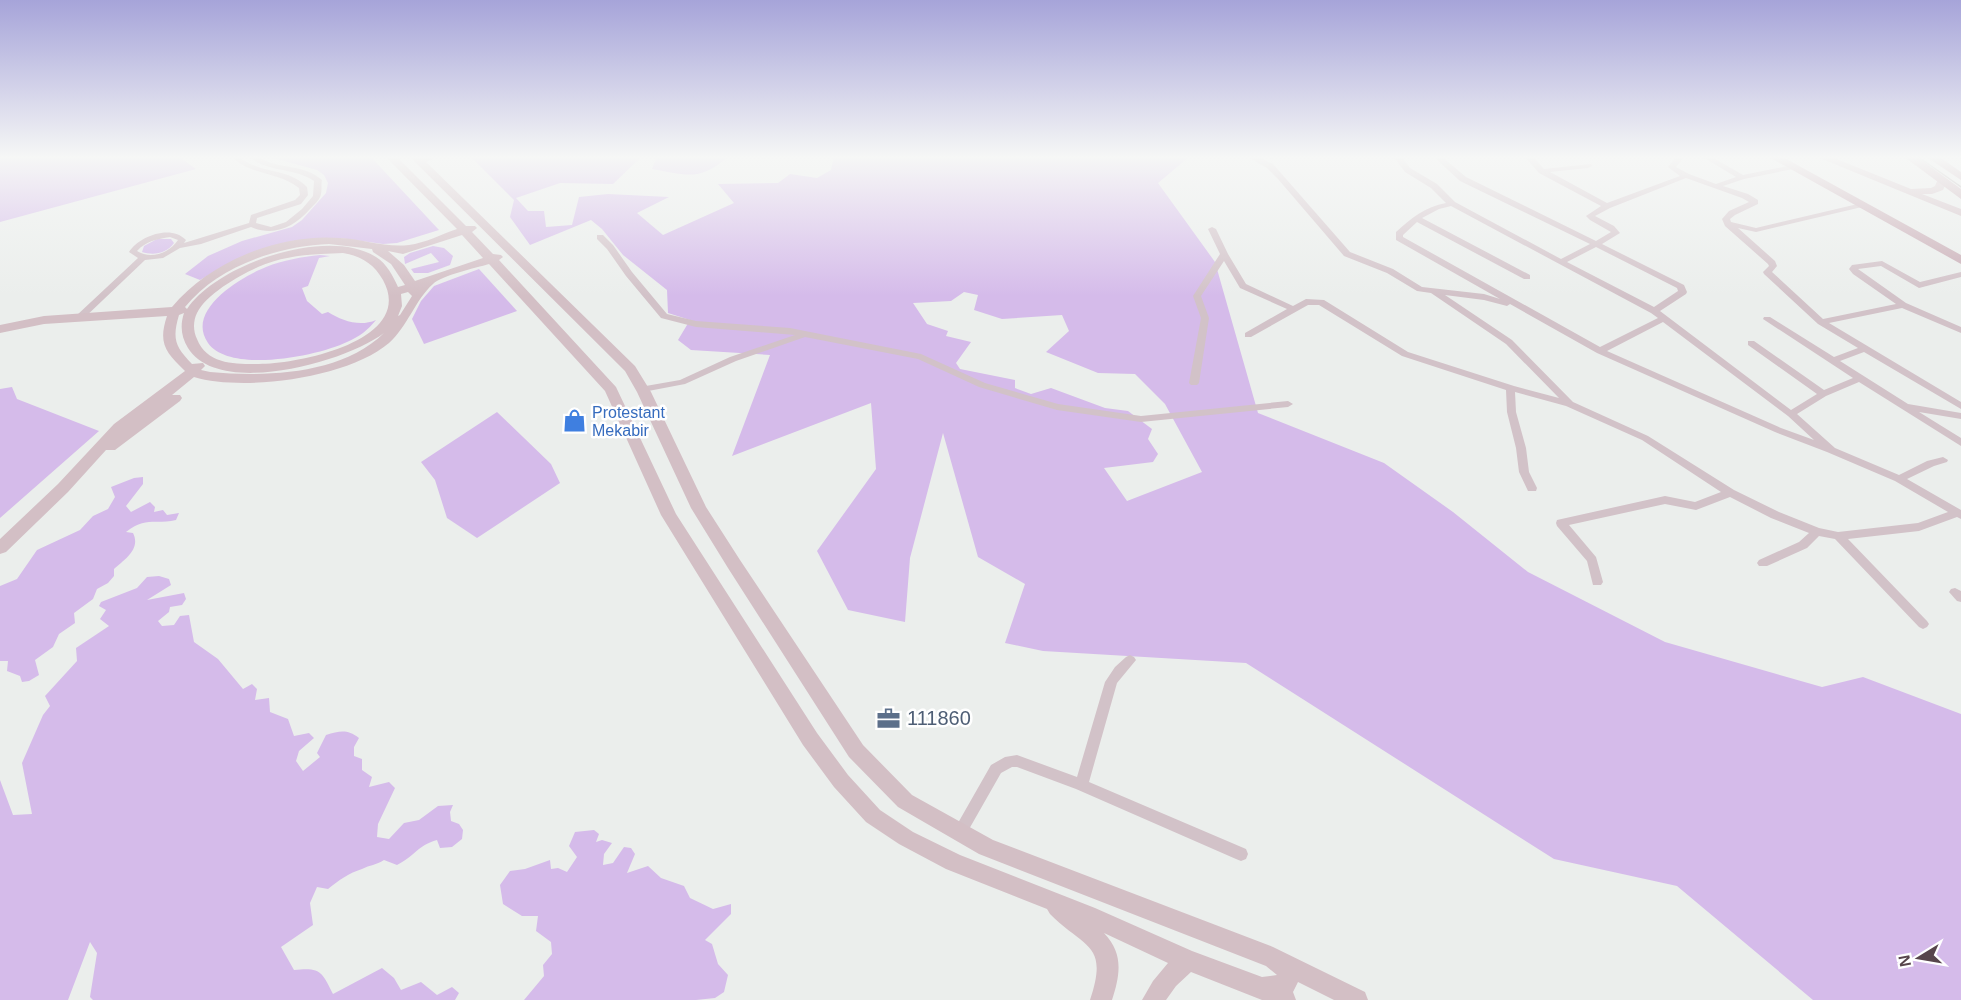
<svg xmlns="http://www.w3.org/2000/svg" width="1961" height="1000" font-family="Helvetica,sans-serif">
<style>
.green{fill:#d5bbea;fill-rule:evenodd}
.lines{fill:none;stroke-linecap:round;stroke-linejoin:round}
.street{fill:#d2c2c8;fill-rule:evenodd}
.secondary{fill:#d3bfc5;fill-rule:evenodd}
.primary{fill:#c9adb6;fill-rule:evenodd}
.tram{stroke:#b5aeaf;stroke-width:1.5}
.labels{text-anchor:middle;stroke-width:5;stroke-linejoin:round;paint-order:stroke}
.shop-label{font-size:16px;fill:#366cbe;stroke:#fff;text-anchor:start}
.near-service-label{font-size:20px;fill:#4e5e75;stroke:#fff;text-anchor:start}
</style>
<rect width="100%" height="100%" fill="#ebeeec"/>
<!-- green -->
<g class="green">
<polygon points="0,156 178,156 196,169 0,222"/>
<polygon points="266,156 370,156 439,230 397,243 383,244 340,238 299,242 212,273 200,280 185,274 208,256 242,241 292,227 302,220 326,193 328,183 324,175 317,170"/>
<path d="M470,156H631L639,159L613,184L560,183L516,198L528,211H544L546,227L572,225L579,197L608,194L669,197L637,213L663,235L734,203L718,184L778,183L790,174L817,178L831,170L834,156H1196L1189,157L1158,183L1215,262L1258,413L1384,463L1453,512L1528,572L1665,642L1822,687L1863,677L1961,714V1000H1813L1677,886L1554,859L1246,663L1043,651L1005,643L1025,584L978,557L943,433L910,558L905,622L848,610L817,551L876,469L871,403L732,456L770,355L691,350L678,340L690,320L668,313L667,290L623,255L602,229L591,220L530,245L510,217L514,200ZM964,292L978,295L974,310L1002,319L1062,315L1069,331L1046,352L1098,373L1135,374L1165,404L1202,472L1127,501L1104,468L1153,462L1158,454L1148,439L1152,429L1128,411L1105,408L1051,388L1031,394L1015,388V380L960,369L956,363L971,342L946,336L948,331L927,324L913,303L951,301Z"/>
<path d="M657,156H729C699,182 687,175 652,169Z"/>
<path d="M157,239H171L174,243C167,253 154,256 142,252L144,246Z"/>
<polygon points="433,246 444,248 453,256 450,265 428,273 414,273 411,269 439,262 431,253 405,264 404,257 410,253"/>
<path d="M320,255L330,256L319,258L308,286L302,288L307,301L322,314L328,312C342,321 360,327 376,320C368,330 359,337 347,342C318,356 230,374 208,343C185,310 241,277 266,267C283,260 302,257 320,255Z"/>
<polygon points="479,269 517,311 424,344 412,319 421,301 434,286"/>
<polygon points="12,387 17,399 99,431 0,518 0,389"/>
<polygon points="497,412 551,464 560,483 477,538 447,518 435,480 421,462"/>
<path d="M143,477V484L126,506L131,512L150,502L155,507L154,512L163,510L167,515L179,513L176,520C155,525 146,516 126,532L133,533C141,549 125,559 114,569V576L108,583L97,589L93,599L74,613L75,623L59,634L53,647L35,660L39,675L29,681L22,682L20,676L7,671L8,661H0V586L17,579L37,550L80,530L93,516L108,509L115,497L111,487L134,478Z"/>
<path d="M159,576L169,579L171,585L147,600L184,593L186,599L182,605L170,607L169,612L158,621L162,626L174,625L180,616L189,615L194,642L218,659L243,689L252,684L257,689L255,700L269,698L270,712L288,719L294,736L309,733L314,738L299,751L296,761L303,771L320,757L317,753L326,735C340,731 347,729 359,738L354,747V756L362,759V770L372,777L369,787L389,782L395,788L378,824L377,837L389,839L404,823L419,820L438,806L453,805L450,812L451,821L459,824L463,830L462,839L452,847L440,848L437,840C418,845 415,856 397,865L384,860C376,865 370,865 362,869C349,873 339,880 328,889L317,887L310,903L313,925L281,947L294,970C321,967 322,972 333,994L382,968L394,978L401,990L421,982L437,995L452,987L459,993L455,1000H93L90,997L97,953L90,942L68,1000H0V780L13,815L32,814L22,763L43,715L50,706L45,696L77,661L76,648L109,626L100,619L106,610L99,606L101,602L137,588L147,577Z"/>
<polygon points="594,830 599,834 596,842 602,840 612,843 604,854 603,865 613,863 624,847 631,848 635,854 627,873 648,866 661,878 684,886 690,898 713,909 731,904 731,914 705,940 712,944 718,964 728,975 724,992 715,998 696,1000 524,1000 544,976 543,965 552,954 551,942 536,931 538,916 522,916 503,904 500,885 510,871 525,869 550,860 551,869 558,868 567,872 577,857 569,846 575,832"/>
</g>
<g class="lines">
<!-- street -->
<g class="street">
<path d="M231,156C241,156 244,162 253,165C272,173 292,171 307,187L308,195L301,204L257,218L256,223L271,227L286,222L302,209L313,196L314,181C294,167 267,173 248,156C257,156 263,160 271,163C289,168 307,167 322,180C321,184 322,190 321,194C320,200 314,205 310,209C294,227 274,237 251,227L201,244L180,248L163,258L145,260L82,320H76V316L138,258L129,252C139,236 171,224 186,240L184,243L249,223L251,215L295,200L300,195L299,188C279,171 250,176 231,156ZM170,237L178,240C169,253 151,260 137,251C146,241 157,239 170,237Z"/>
<polygon points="428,156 438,156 423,164 416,162"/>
<path d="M1246,156H1256L1273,164L1350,252L1393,269L1422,287L1484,294L1500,299L1396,240V232C1411,218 1425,207 1446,203L1431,188L1405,172L1393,156H1401L1410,168L1437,184L1455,202L1561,259L1590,244L1460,181L1433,156H1441L1466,177L1596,241L1611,232L1590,220L1586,216L1601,206L1539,173L1524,156H1532L1544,169L1591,164L1592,166L1588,168L1550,172L1607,203L1680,176L1668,167L1677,156H1685L1676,167L1689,174L1716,184L1736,177L1701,156H1710L1743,175L1793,165V169L1744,179L1723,186L1748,194L1758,200V204L1735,215L1730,219L1731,222L1756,228L1862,203V207L1756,232L1738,228L1775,261L1777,266L1772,272L1823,319L1896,304L1853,274L1849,269L1852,265L1882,261L1920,282L1961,272V277L1919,288L1881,266L1858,269L1906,303L1961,327V333L1902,308L1829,323L1961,402V409L1864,352L1840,361L1908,404L1961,413V419L1919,412L1961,438V446L1859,382L1826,396L1797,414L1835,448L1899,475L1927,461L1943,457L1948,460L1947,462L1934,466L1907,479L1961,510V519L1957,517L1919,531L1848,539L1927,621L1929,624L1927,627L1923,629L1919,627L1835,539L1819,536L1807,548L1767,566H1759L1757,563L1759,560L1799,542L1809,533L1771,518L1730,497L1696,510L1665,504L1569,525L1596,557L1603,582L1601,585H1593L1587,561L1557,526L1556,523L1557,520L1665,496L1695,502L1721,492L1642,440L1566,406L1515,392L1516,412L1526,448L1529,472L1537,488L1536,491H1528L1519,472L1516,448L1507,412L1506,390L1402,356L1319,305H1308L1251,337H1245V333L1287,309L1240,288L1224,261L1201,296L1209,318L1199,383L1197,385H1191L1189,383L1201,318L1193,296L1220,254L1208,229L1212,227L1216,229L1228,254L1246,284L1293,306L1306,299L1324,300L1408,352L1514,386L1559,398L1506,344L1431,293L1417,291L1387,273L1344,256L1278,179L1267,168ZM1686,178L1742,198L1749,202L1729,211L1722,219L1725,226L1768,264L1769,266L1763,272L1764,274L1818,324L1858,348L1834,357L1770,317H1764L1763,319L1853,378L1824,390L1754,341H1748V345L1817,394L1791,410L1660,311L1686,294L1687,292L1684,285L1602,244L1620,233L1614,226L1595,216L1610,208ZM1451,206L1651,313L1658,318L1600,347L1403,237V235L1417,222L1524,279H1530V275L1422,218L1439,209ZM1596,247L1677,288L1678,291L1654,307L1567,262ZM1445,295L1484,300L1507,306L1510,304L1597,353L1775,432L1827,452L1895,481L1948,512L1918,523L1838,532L1819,528L1779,512L1734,490L1648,436L1573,402L1512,340ZM1663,322L1788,416L1814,440L1781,428L1607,351Z"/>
<polygon points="597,235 603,235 613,245 632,272 667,314 696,321 790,328 921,354 985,383 1058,404 1141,416 1288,401 1293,404 1288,407 1141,422 1057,410 979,387 918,359 805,337 736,361 685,384 643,392 638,389 640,387 680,380 730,357 795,335 696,327 661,318 626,276 607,249 597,239"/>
<polygon points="1955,588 1961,591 1961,602 1957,601 1949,592 1951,589"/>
<polygon points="1130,655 1134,657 1136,660 1117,683 1089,782 1246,849 1248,854 1246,859 1241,861 1236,859 1076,789 1017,767 1012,767 1001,773 964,838 959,840 954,838 952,834 954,830 991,765 1005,757 1017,755 1077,777 1105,682 1115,667 1126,657"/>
</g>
<!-- secondary -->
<g class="secondary">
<path d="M385,156H396L466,226H475L477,228L472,232L493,254L501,255L503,257L499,260L616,387L676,514L817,733L848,775L880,810L913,832L960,855L1095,908L1192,951L1262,977L1277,975L1266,966L979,854L898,807L849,757L728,568L691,508L637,392L625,371L409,156H420L635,366L651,392L706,507L740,560L863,745L912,795L993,840L1273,947L1365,992L1368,1000H1334L1298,982L1293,992L1296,1000H1262L1191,972L1176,986L1166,1000H1142L1153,981L1168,963L1104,933C1124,954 1120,975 1112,1000H1090C1109,943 1085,949 1050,914L1047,909L946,869L899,844L866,822L834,787L803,745L661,515L605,391L489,264C476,268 442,275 433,284C415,300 408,326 389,343C348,378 244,392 194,377L172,395H180L182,398L180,401L115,450H106L68,492L6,552L0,554V539L58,484L114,424L185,371C165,352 158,343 167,316L44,324L0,333V325L44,316L172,307C210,261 281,233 340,238C363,239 386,248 409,245C425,243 442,234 457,229ZM462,235L483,258L415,281L404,265L388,251L403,254ZM329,244L372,249L373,252L391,264L405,285L398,287C393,276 387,264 376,257C328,226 217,264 187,309L185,307C218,266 278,246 329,244ZM343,253C361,256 374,264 383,280C416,340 300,364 259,364C236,364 207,365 197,339C193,331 193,321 197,313C206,294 240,275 258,267C285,255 314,254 343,253ZM408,292L412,296L400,315L398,316L402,306L401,294ZM184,313C180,325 181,337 188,348C219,398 346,362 384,333C341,375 266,377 210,372L201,370L205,366L203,363L192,364C175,346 172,339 179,315Z"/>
<polygon points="1815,156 1829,156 1911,189 1931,188 1935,186 1938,179 1946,179 1947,181 1943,190 1932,194 1922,194 1961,209 1961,216"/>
</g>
<!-- primary -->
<g class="primary">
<polygon points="1767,156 1781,156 1961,255 1961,264"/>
<polygon points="1903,156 1916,156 1961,189 1961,199"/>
<polygon points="1925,156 1938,156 1961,172 1961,180"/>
</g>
<!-- tram -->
<polyline class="tram" points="1917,156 1961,187"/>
</g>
<!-- sky -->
<linearGradient id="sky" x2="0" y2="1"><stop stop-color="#a6a4d9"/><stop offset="0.53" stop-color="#f6f7f6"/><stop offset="1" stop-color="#f6f7f6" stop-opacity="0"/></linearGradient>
<rect width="1961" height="296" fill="url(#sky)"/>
<!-- icons -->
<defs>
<symbol id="shop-bare" viewBox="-9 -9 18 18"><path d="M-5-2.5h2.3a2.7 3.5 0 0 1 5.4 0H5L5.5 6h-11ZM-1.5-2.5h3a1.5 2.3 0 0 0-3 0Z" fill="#3f7fe0" stroke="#fff" stroke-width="2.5" paint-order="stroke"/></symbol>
<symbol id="office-bare" viewBox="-9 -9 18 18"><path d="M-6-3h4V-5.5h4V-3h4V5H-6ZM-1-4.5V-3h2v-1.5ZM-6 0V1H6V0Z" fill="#5c6f8a" stroke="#fff" stroke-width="2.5" paint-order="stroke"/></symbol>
</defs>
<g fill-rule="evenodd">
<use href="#shop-bare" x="558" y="404" width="33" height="33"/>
<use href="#office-bare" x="872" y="702" width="33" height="33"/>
</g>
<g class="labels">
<!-- shop labels -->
<g class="shop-label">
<text x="592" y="418">Protestant<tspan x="592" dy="18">Mekabir</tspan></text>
</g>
<!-- near-service labels -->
<g class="near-service-label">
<text x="907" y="725">111860</text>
</g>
</g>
<!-- north arrow -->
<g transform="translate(1919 958) rotate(259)" stroke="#ffffff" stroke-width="4.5" paint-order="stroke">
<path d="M0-4.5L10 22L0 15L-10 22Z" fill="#57454b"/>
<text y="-9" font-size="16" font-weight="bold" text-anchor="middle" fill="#57454b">N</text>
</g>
</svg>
